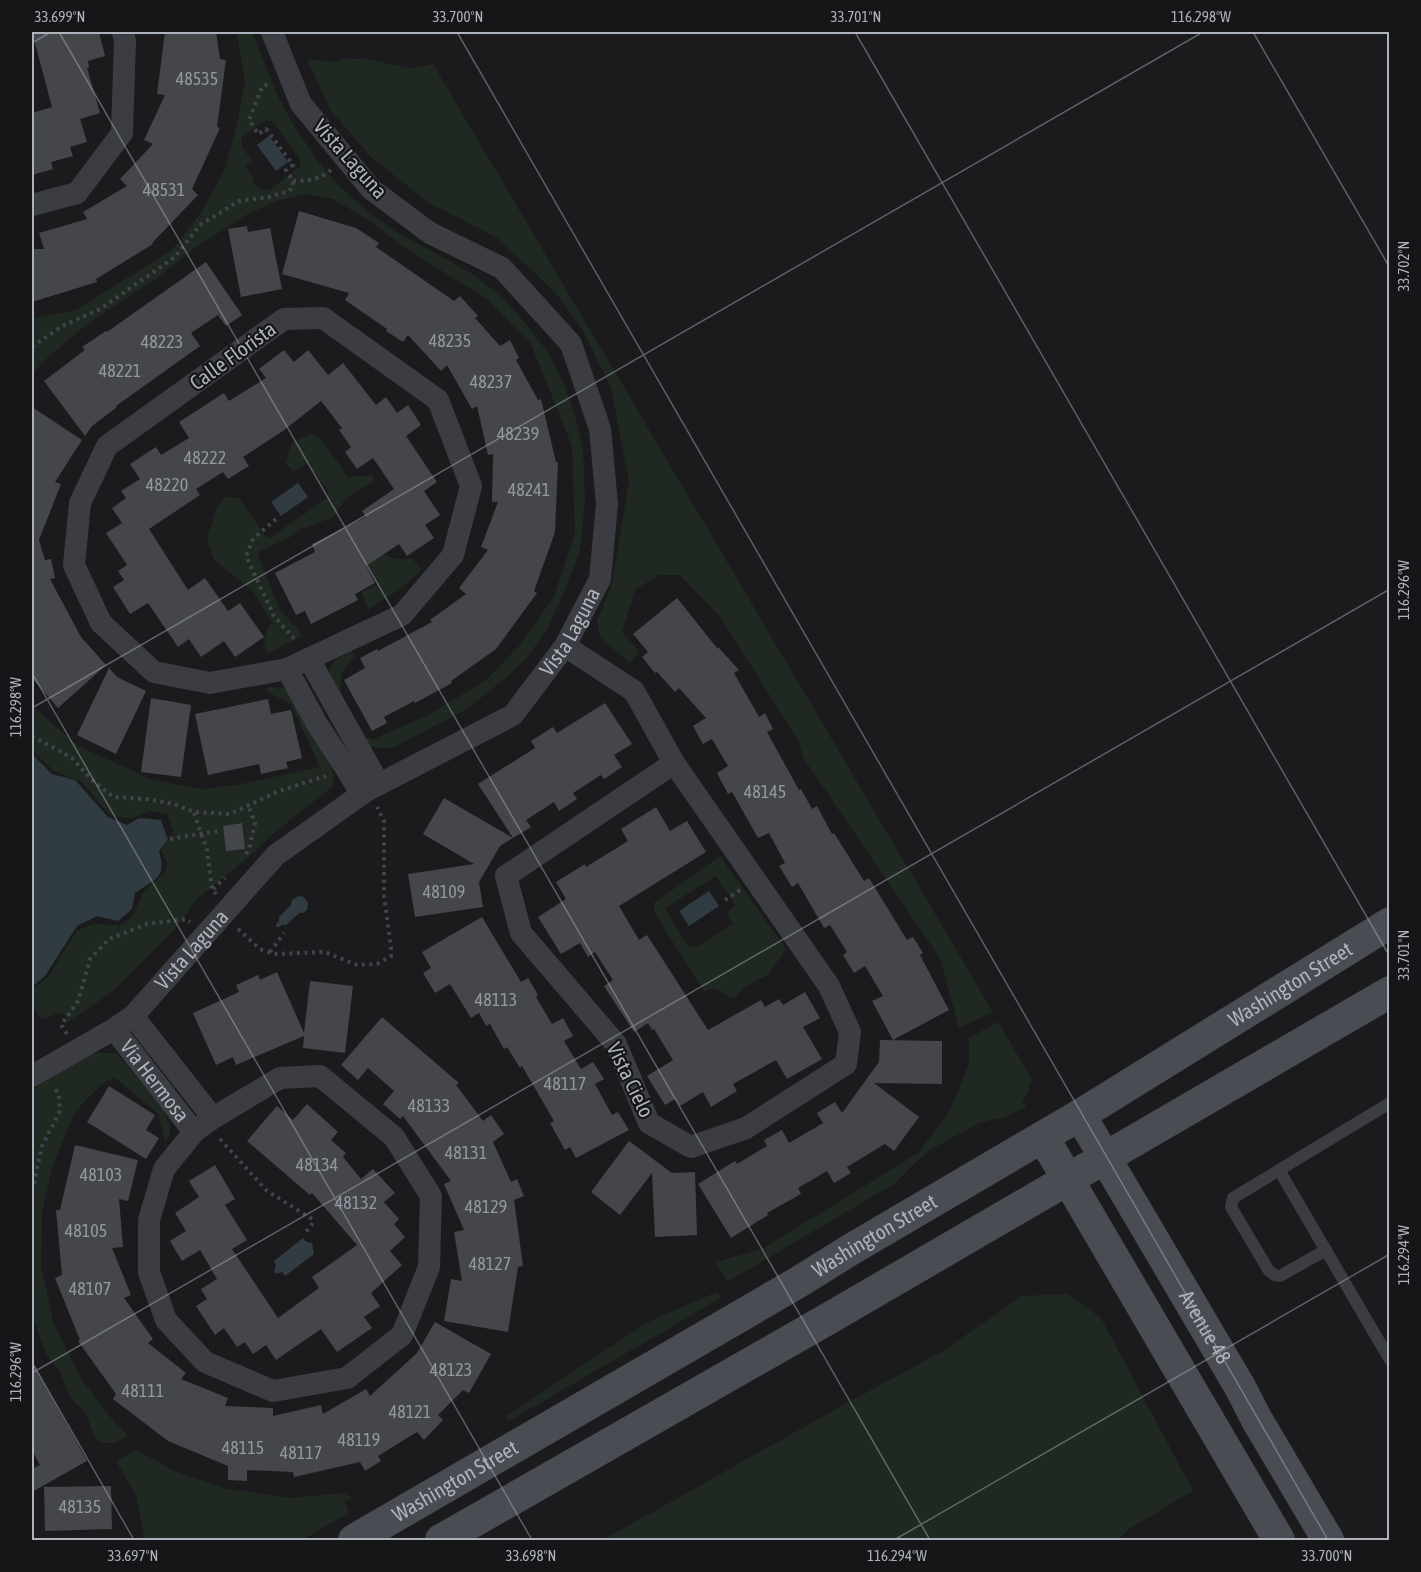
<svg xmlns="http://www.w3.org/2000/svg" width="1421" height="1572" font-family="'Asap Condensed',sans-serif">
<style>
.green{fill:#202921;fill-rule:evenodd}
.water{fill:#303b42}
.building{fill:#45464a}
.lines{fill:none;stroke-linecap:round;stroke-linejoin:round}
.path{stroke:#41444a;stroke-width:4;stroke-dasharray:3 4.5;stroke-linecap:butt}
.service{stroke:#3b3d42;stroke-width:12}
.minor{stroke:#3b3d42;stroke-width:22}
.secondary{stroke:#494c53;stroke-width:32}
.ticks{fill:none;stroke:#adb3bd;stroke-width:1.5;stroke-opacity:0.45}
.labels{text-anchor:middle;stroke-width:4.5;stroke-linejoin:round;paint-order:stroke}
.number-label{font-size:18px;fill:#9398a0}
.street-label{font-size:21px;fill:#adb3bd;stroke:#161618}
.neatline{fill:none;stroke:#adb3bd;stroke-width:2}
.ticks-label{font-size:15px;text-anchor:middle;fill:#adb3bd}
</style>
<rect width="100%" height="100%" fill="#1b1b1d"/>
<!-- green -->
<g class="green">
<path d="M237,32H252L278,96L294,126L318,161L336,183L368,212L393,230L471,273L502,297L527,325L550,355L564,384L575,416L583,447L585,499L580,551L562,597L547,629L527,658L503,680L467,709L394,747C386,749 380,750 373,746L370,750L331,686C328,663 333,661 351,650L355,656C352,659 348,663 345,667C331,690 353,717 363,737L374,739L429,715L486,680L519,646L554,597L575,533L572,446L531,344L488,300L402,246L370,221L333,199L305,194L276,201L246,215L196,247L156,279L91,321L49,356L32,374V319L76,310L172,250L201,213L224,171L236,130L245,82ZM266,120L273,122L300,159V166L270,190L263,191L254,184L253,177L245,167L252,161L241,145L242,137Z"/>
<polygon points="345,59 366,59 412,69 433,64 993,1012 959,1028 940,958 804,759 799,742 721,618 680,575 659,575 635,590 622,632 639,651 630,663 600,637 597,620 611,588 629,482 611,388 583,331 555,292 496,237 429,203 371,157 331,111 307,59 334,62"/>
<path d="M310,434L320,438L348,477L372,475L374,481L346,498L333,517L301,529L292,536L259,552L258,556L280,609L303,636L267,653C261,643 266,631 272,622L253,591L214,560L207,539L216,509L226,497L239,498L265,536L270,538L327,498L329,492L308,463L293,472L286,463L292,443Z"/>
<polygon points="381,552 394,559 413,559 421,570 402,588 368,609 362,592 378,584 363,556"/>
<path d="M268,687L289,688L332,768L334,785L274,833L252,854L197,899L175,929L113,991L68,1022L63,1012L41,1019L32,1004V989L48,977L77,931L93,924L120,925L132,917L144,891L164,874L168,864L161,851L174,833L167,813L149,811L130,819L110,815L82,782L54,771L34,752L32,749V706L78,746L153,780L203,789L241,784L320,767L291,704L266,691ZM241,823L244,849L226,851L223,826Z"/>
<path d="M720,856L786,949L769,974L744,987L734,998L729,997L715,988L704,991L654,912V903ZM716,876L735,905L729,910L727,915L733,924L697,947L690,946L684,941L665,908Z"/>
<path d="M998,1022L1033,1081L1029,1084C1029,1092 1028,1096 1021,1101L1027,1107L1007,1116L979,1123L928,1151L894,1184L727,1282L716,1262L762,1249L918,1153L950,1111L969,1064V1038Z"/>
<path d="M93,1053H116C127,1067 167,1110 170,1125C171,1132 169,1138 165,1142L158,1113L114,1077L100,1085L75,1112L52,1167L42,1213L41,1267L54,1324L80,1377L111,1418L128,1436L115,1443H102L94,1436L86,1413L71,1398L60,1372L45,1352L32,1315V1089Z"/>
<polygon points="717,1292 721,1298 509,1421 506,1416 648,1322"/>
<polygon points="1068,1294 1101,1318 1193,1491 1129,1529 1117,1540 603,1540 838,1408 943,1351 1022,1296"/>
<polygon points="137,1450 176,1472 228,1489 291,1498 342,1493 352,1497 344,1501 349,1513 302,1540 144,1540 144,1536 136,1495 116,1461"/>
</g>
<!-- water -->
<g class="water">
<polygon points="269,136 288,162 276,171 257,145"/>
<polygon points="298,483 308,497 281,516 271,502"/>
<path d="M32,754L52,774L75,780L108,817L127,825L139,818L161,820L168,840L159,851C167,879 155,879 135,893L132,909L118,921L97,916L77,926L45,976L32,987Z"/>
<polygon points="709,891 719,906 689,926 679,911"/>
<polygon points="298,896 304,897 308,903 307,910 303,913 299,913 286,925 282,925 279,927 276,927 276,924 279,921 279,917 291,905 292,900"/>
<polygon points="303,1238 306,1242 312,1243 314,1254 285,1276 282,1272 276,1274 274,1270 276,1265 274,1261"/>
</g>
<!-- building -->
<g class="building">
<polygon points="32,32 99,32 105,56 88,61 89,68 87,68 100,113 80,119 87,142 70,147 73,156 51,162 53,169 32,175 32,113 52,107"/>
<polygon points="165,32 216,32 220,59 226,60 217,127 220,128 192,189 198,195 152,243 153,244 96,279 97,282 32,302 32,249 44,249 39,233 87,219 83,212 127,186 120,179 153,144 144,140 165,95 157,94"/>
<polygon points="299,211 356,228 379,243 376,247 454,301 460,296 478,316 475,318 500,346 510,340 519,358 516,360 538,400 541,399 556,462 558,462 555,532 534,591 537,593 496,649 451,681 452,683 415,703 414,701 384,717 387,723 372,731 344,680 365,668 360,658 377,649 378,651 432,622 430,620 466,594 459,588 488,550 481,547 498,502 492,502 493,454 488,455 477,406 472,409 447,365 441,371 408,335 403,342 386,331 387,329 345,300 349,293 282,274"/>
<polygon points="247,226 248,232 270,228 282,289 241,297 228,229"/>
<polygon points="206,262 242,315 226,326 218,315 191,333 200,346 116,406 117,407 92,426 85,436 44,381 85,350 82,347 106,331 107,332"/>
<polygon points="284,350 294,362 308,350 328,375 343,363 376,405 386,397 397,413 408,405 421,425 406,436 437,482 424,491 440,515 425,525 434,538 407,556 399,544 366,566 375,583 355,594 358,600 311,624 305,611 296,615 275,573 315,552 312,544 366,517 362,511 394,489 373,458 357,469 345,452 351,447 339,430 342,428 321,401 283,431 243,457 249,466 228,479 223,472 196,489 200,495 149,529 188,590 205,578 228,611 240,603 264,637 235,657 224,641 201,657 189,639 178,647 148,603 130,614 113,587 124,580 118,571 127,565 106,533 122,523 112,508 126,498 121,491 140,479 130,464 156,447 161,455 189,438 179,422 224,393 229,401 266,378 259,369"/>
<polygon points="32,407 82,440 55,482 61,484 39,540 45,560 51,559 55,578 50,579 81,637 106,665 58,708 32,678"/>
<polygon points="677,598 717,648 718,647 739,670 734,673 759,717 765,713 773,729 767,732 799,790 801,789 812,809 817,806 832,834 834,833 864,881 869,878 907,940 913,937 923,953 920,955 949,1010 893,1040 872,1001 883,996 865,966 854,973 843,955 847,952 830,925 824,928 798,883 792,887 779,866 785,863 769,833 758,838 732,792 728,794 717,773 728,766 712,739 703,744 693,726 706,718 679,688 675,692 657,672 655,673 642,657 648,652 633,634"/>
<polygon points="109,668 117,677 146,691 116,754 77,735"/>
<polygon points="151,698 191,705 181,777 141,772"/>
<polygon points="268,699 271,714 291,710 302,758 286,762 288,768 261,774 259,764 208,775 195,714"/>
<polygon points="605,703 632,744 614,755 622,767 604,779 601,775 573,793 577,799 559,811 554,802 526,820 531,827 513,838 478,784 535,748 531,741 553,727 557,733"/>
<polygon points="444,798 513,838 500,846 479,882 483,907 415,917 408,874 474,864 423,834"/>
<polygon points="656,807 670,831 687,821 706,852 619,906 639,940 647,935 708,1030 761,1000 765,1007 779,999 783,1005 805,992 820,1018 803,1027 822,1059 787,1079 776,1060 733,1084 737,1091 711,1107 703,1092 680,1106 675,1099 665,1105 647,1076 673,1060 654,1029 652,1030 648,1023 634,1032 604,986 613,980 595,952 588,957 580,943 561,954 538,917 566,899 556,882 585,864 586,867 628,841 621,829"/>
<polygon points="242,823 245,849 226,851 223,826"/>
<polygon points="482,917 521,982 528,978 538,995 536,997 552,1024 563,1018 573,1036 564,1041 581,1069 593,1062 604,1079 595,1084 612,1115 618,1112 629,1130 576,1158 570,1147 565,1150 550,1123 554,1121 522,1066 520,1068 507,1047 504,1049 490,1024 486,1026 479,1013 471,1018 450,984 435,993 423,973 431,968 422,952"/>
<polygon points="277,972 304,1033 310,981 353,986 345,1053 303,1048 304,1036 236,1065 233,1057 216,1065 193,1013 239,992 236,985 258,975 260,980"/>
<polygon points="382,1017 459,1083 456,1085 483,1121 491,1115 504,1134 493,1142 511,1182 517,1179 524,1196 514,1200 523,1266 518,1267 508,1332 444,1321 451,1279 462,1281 454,1232 464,1230 444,1184 451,1181 403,1116 400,1119 383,1104 394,1091 368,1068 358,1080 341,1065"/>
<polygon points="880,1040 942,1041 942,1084 874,1083 919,1117 894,1151 885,1144 847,1167 851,1173 834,1183 827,1171 798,1188 801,1194 767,1213 768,1215 731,1238 698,1184 735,1161 737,1164 767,1146 764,1140 782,1130 789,1143 823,1123 817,1113 835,1102 842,1113 879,1062"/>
<polygon points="109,1086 155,1115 146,1130 159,1138 146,1159 87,1122"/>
<polygon points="307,1104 338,1132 331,1140 346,1153 343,1157 361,1179 373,1169 395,1193 384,1202 399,1219 394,1224 405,1237 390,1251 402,1265 371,1293 380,1306 364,1317 372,1328 337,1352 321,1329 276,1360 266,1345 253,1354 245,1342 237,1347 224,1328 215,1335 196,1306 207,1299 201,1289 217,1279 200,1250 182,1261 170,1241 186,1231 175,1213 199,1197 189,1181 215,1165 235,1199 225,1205 247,1240 232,1249 278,1318 319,1288 312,1277 357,1245 312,1193 310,1195 247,1141 277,1106 293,1120"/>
<polygon points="629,1141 672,1173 695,1172 697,1235 655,1237 652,1173 620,1215 591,1192"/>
<polygon points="75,1145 138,1160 128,1201 119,1199 123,1247 112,1248 131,1295 124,1298 153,1339 148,1343 186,1373 181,1379 228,1398 225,1406 273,1408 273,1416 321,1405 323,1414 366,1389 370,1396 417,1353 435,1322 491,1354 469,1393 463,1390 438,1415 443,1420 424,1440 417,1432 378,1456 381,1461 365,1471 360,1462 294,1477 293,1472 247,1470 247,1481 228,1480 228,1466 168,1441 113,1399 116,1394 78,1341 80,1340 55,1278 62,1275 56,1210 60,1210"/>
<polygon points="32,1362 87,1461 32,1492 32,1469 40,1465 32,1450"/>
<polygon points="111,1486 112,1529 45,1531 44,1487"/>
</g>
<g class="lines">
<!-- path -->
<g class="path">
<path d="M293,181C306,181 322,179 331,170"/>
<polyline points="32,347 62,326 100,309 175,257 200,225 239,201 269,197 289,191 293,187 293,181 286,170 293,165 266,129 258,134 249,120 262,87 270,83"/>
<polyline points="276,519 253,539 246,556 274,616 297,642"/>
<polyline points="32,736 72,758 92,780 113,797 147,799 174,804 194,812 230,814 279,791 326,776"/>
<polyline points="194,813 207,850 212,889 216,894"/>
<polyline points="170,839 218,831"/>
<polyline points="246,854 249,849 255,823 248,805"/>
<polyline points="213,889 225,878"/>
<polyline points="725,900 740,890"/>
<polyline points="238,929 260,949 274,954 325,952 357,965 377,964 391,956 391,948 384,896 384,821 377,807"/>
<polyline points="270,952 284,933"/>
<polyline points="67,1034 61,1025 78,1001 90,959 109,939 147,924 186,919 190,922"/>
<polyline points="220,1139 267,1191 312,1219 313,1223 305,1233"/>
<polyline points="32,1191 42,1146 60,1111 59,1095 55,1088"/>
</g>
<!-- service -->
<g class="service">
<polyline points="1279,1170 1390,1360"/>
<polyline points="1326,1250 1280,1276 1275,1275 1269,1271 1231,1207 1233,1198 1390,1103"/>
</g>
<!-- minor -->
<g class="minor">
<polyline points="32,205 77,193 122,133 125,41 123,32"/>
<polygon points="323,318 438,400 471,486 453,555 402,615 287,669 210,683 154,672 101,623 74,565 80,503 107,446 284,319"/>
<polyline points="565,646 634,691 674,763"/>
<polyline points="309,659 379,784"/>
<polyline points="287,669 317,724 347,770 361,794"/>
<polygon points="674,763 829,986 850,1032 846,1064 746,1128 691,1147 649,1123 616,1044 521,933 506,876"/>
<polyline points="133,1016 213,1118"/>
<path id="s1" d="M114,1029L194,1132"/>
<path id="s2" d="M32,1076L114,1029L133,1016L276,855L366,791L513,715L565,646L600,579L607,504L600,429L571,344L502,268L430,233L371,189L301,104L272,32"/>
<polygon points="320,1076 394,1137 431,1196 429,1267 402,1335 347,1378 273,1391 205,1362 166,1320 149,1272 149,1220 164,1169 194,1132 213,1118 280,1078"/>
</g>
<!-- secondary -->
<g class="secondary">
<path id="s3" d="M1080,1115L1240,1387L1257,1420L1328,1540"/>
<polyline points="1043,1137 1279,1540"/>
<path id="s4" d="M354,1540L797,1283L850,1250L1080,1115L1390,923"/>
<polyline points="441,1540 826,1320 1390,992"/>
</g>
</g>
<!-- ticks -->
<path class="ticks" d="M59,32L930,1540M457,32L1328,1540M855,32L1390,957M1253,32L1390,268M32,43L51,32M32,673L532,1540M32,708L1203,32M32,1362L134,1540M32,1373L1390,589M894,1540L1390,1254"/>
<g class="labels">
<!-- number labels -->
<g class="number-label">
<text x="197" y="85">48535</text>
<text x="164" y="196">48531</text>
<text x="450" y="347">48235</text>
<text x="162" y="348">48223</text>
<text x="120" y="377">48221</text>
<text x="491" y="388">48237</text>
<text x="518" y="440">48239</text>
<text x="205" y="464">48222</text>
<text x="167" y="491">48220</text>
<text x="529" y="496">48241</text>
<text x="765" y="798">48145</text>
<text x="444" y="898">48109</text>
<text x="496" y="1006">48113</text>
<text x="565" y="1090">48117</text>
<text x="429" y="1112">48133</text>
<text x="466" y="1159">48131</text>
<text x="317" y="1171">48134</text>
<text x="101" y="1181">48103</text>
<text x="356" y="1209">48132</text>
<text x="486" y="1213">48129</text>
<text x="86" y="1237">48105</text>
<text x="490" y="1270">48127</text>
<text x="90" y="1295">48107</text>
<text x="451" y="1376">48123</text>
<text x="143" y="1397">48111</text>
<text x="410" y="1418">48121</text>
<text x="359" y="1446">48119</text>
<text x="243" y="1454">48115</text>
<text x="301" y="1459">48117</text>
<text x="80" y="1513">48135</text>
</g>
<!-- street labels -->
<g class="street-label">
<text transform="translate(350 159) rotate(48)" y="7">Vista Laguna</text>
<text transform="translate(233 356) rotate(-36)" y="7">Calle Florista</text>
<text dy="7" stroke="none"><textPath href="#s2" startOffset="710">Vista Laguna</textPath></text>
<text dy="7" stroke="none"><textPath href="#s2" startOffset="206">Vista Laguna</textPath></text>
<text dy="7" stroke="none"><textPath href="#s4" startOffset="1089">Washington Street</textPath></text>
<text transform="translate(630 1080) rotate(64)" y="7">Vista Cielo</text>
<text dy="7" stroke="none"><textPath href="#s1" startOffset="66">Via Hermosa</textPath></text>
<text dy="7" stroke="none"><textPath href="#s4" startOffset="603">Washington Street</textPath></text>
<text dy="7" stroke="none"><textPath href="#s3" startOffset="246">Avenue 48</textPath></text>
<text dy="7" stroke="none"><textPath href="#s4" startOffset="117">Washington Street</textPath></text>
</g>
</g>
<!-- border -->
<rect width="1421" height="1572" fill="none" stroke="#161618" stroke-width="66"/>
<rect x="33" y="33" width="1355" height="1506" class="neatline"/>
<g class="ticks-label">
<text x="60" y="22">33.699°N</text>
<text x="458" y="22">33.700°N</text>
<text x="856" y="22">33.701°N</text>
<text x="1201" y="22">116.298°W</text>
<text transform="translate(1404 266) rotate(-90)" y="5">33.702°N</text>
<text transform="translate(1404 590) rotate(-90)" y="5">116.296°W</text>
<text transform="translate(16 707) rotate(-90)" y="5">116.298°W</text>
<text transform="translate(1404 955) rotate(-90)" y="5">33.701°N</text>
<text transform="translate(1404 1255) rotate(-90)" y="5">116.294°W</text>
<text transform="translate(16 1372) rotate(-90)" y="5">116.296°W</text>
<text x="133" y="1561">33.697°N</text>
<text x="531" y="1561">33.698°N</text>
<text x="897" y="1561">116.294°W</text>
<text x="1327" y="1561">33.700°N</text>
</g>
</svg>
